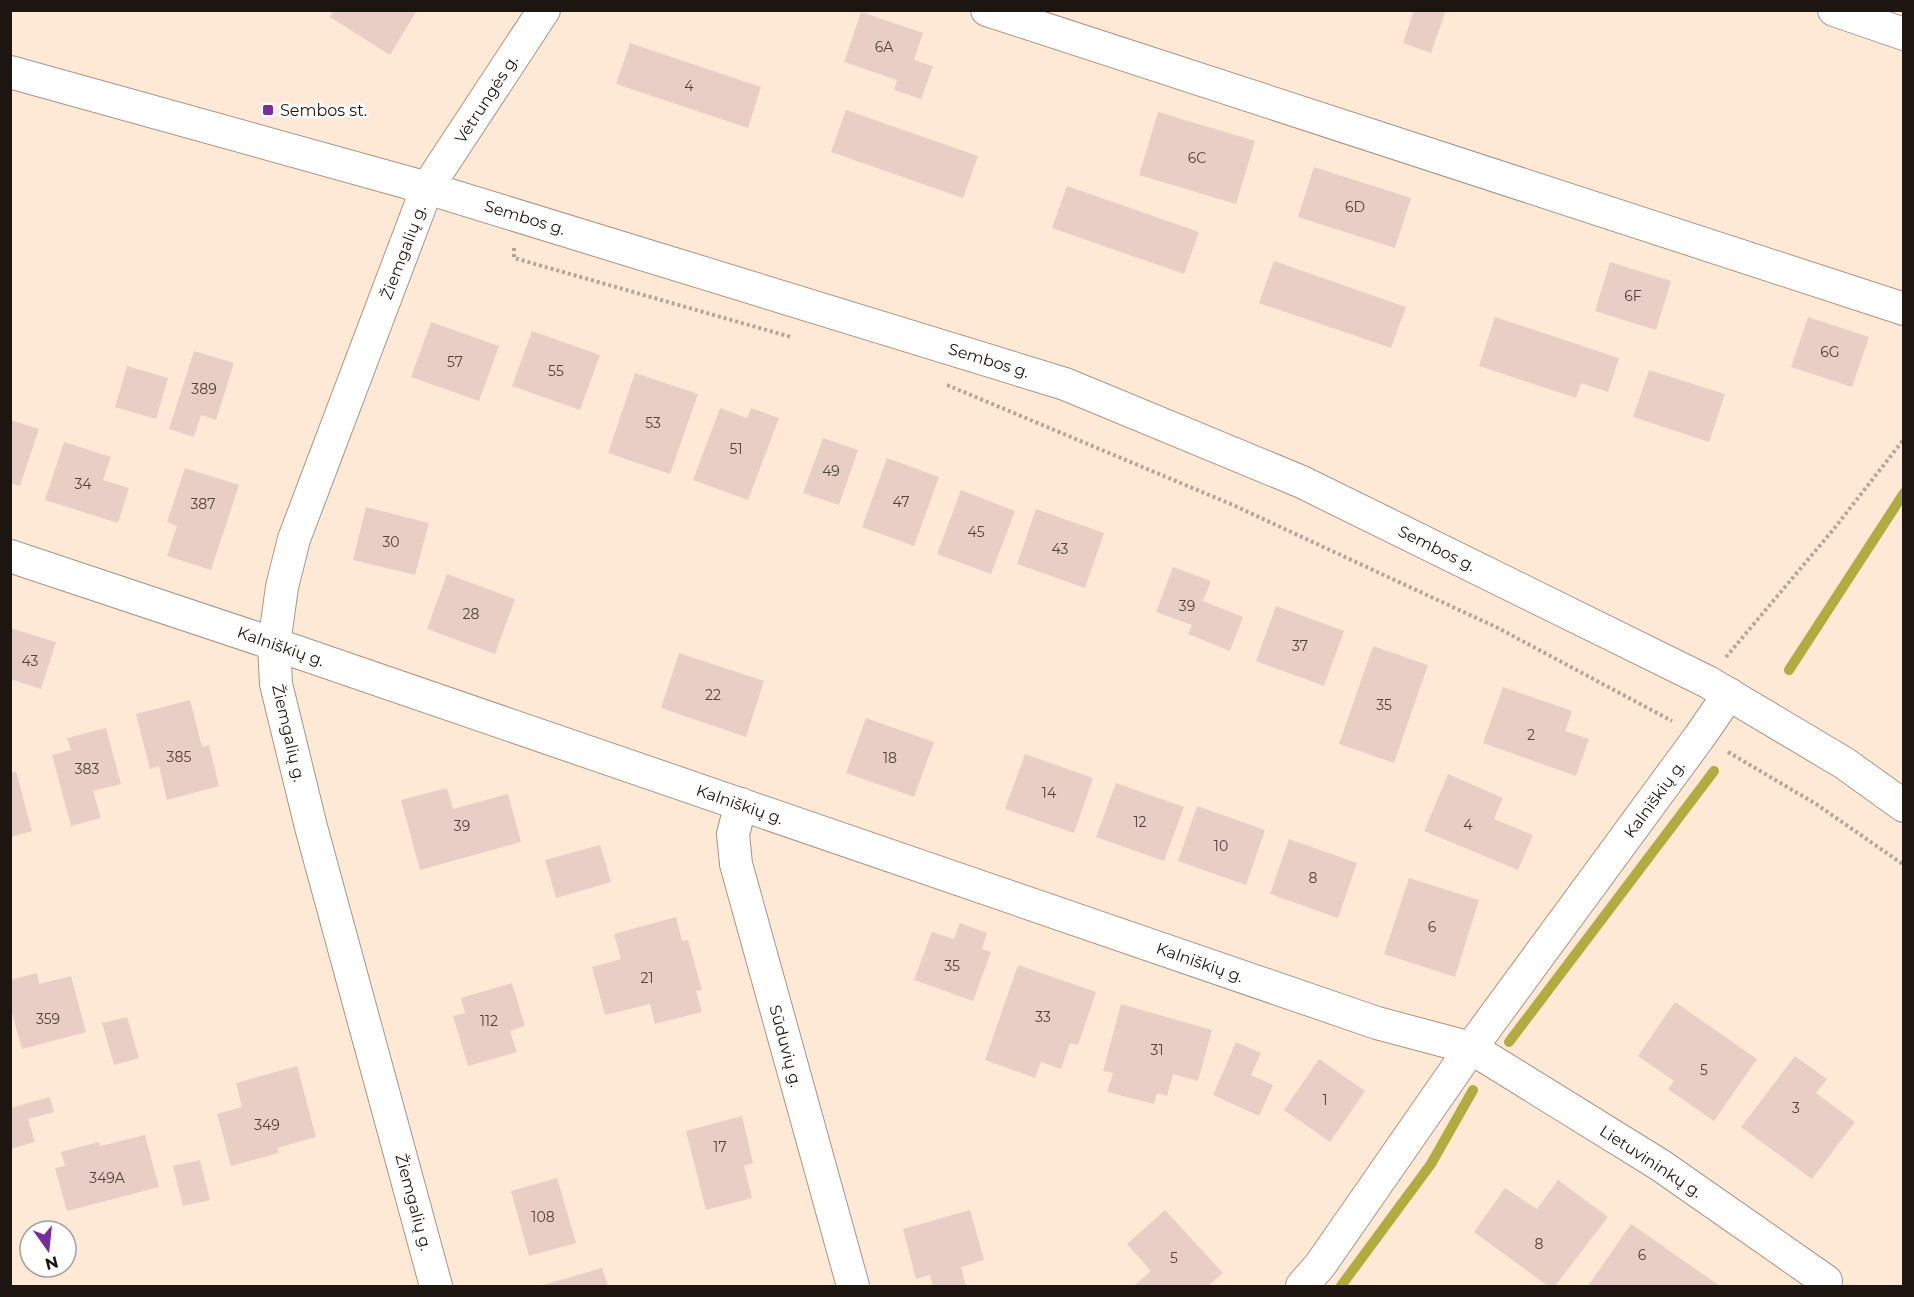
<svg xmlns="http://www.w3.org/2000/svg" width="1914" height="1297" font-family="Montserrat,sans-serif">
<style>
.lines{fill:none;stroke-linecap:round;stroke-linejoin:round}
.stream{stroke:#b2ac40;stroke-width:10}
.building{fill:#e9cec5}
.minor-casing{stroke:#a89585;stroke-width:34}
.path{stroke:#b7a698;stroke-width:4;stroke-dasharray:3 3;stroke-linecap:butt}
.minor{stroke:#fff;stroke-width:32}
.poi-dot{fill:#782c9d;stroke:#fff;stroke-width:2}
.labels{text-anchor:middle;stroke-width:5;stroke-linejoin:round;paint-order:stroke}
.number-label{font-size:14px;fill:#50433c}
.street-label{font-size:16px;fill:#1d150f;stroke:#fff}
.poi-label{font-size:16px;fill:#1d150f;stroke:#fff;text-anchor:start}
</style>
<rect width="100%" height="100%" fill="#fee9d7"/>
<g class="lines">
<!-- stream -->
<g class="stream">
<polyline points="1789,670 1904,493"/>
<polyline points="1509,1042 1714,771"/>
<polyline points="1341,1286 1431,1164 1473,1090"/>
</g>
</g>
<!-- building -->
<g class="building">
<polygon points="334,10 417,10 390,55 330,17"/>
<polygon points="1414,10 1446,10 1431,53 1403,43"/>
<polygon points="861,12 923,33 914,60 933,66 921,99 894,90 897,80 844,62"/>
<polygon points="630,43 761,87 748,128 616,84"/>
<polygon points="846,110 978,156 963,198 831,152"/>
<polygon points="1158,112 1255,141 1236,204 1139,175"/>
<polygon points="1314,167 1411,198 1395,248 1298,217"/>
<polygon points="1067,186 1199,232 1184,274 1052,228"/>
<polygon points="1274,261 1406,307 1391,348 1259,303"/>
<polygon points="1610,262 1671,281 1656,330 1595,311"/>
<polygon points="1495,317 1619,358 1608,392 1581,383 1576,398 1479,366"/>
<polygon points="1808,317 1869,337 1852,387 1791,367"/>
<polygon points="431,322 499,346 479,401 411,377"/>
<polygon points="532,331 600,355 580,410 512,386"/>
<polygon points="194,351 234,363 216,420 201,415 194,437 169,429"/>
<polygon points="127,366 168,378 156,419 115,407"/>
<polygon points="1649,370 1725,394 1709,442 1633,417"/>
<polygon points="635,373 698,394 670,474 608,453"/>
<polygon points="720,408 747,418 751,408 779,418 748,500 693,480"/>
<polygon points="10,420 39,429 20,486 10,483"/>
<polygon points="823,438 858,450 839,505 803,493"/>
<polygon points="64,442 111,457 103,480 129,488 118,523 45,500"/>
<polygon points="887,458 939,477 914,546 862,527"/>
<polygon points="185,468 239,485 211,570 167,556 177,526 167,522"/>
<polygon points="961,490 1015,511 991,574 937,554"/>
<polygon points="366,507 429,523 415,575 353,560"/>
<polygon points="1036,509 1104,533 1085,588 1017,564"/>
<polygon points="1173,567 1211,581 1203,601 1243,617 1230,651 1188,634 1192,625 1156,612"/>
<polygon points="447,574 515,599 495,654 427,629"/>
<polygon points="1276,606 1344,631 1324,686 1256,661"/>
<polygon points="10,628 56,642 41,689 10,679"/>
<polygon points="1373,646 1428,665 1394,763 1339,744"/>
<polygon points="679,653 764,681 746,737 661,708"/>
<polygon points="1503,687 1572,711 1565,731 1589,739 1576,776 1483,743"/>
<polygon points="190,700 202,747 209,745 219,786 167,800 159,766 150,769 136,714"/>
<polygon points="866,718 934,742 914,797 846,773"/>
<polygon points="106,728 121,784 93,791 101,818 71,826 52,755 71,750 67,738"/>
<polygon points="1025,754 1093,778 1074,833 1005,809"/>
<polygon points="16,771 32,831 10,837 10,773"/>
<polygon points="1448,774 1503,798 1494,819 1533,835 1518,870 1424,831"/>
<polygon points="1116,783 1184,807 1164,861 1096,837"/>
<polygon points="447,788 453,809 508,794 521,842 420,870 401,800"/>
<polygon points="1197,806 1265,830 1246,885 1178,861"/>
<polygon points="1289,839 1357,863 1338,918 1270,894"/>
<polygon points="600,845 611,882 556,898 545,860"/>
<polygon points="1409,878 1479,900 1455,977 1384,954"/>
<polygon points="676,917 682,941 688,940 702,990 696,991 702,1012 655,1024 650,1004 605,1015 592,967 621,959 614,934"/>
<polygon points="960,923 987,933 982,949 991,952 973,1001 914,980 932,932 954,939"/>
<polygon points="1018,965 1096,992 1078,1045 1070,1043 1061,1069 1041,1062 1035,1078 985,1060"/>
<polygon points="37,973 39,984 71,976 86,1032 22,1049 10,1006 10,980"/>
<polygon points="512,983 525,1026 510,1031 517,1052 468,1066 453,1016 465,1013 461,998"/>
<polygon points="1675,1002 1757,1059 1714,1121 1668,1089 1674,1081 1638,1056"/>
<polygon points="1121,1004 1212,1030 1198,1081 1173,1074 1167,1096 1157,1093 1154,1104 1107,1092 1113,1073 1103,1071"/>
<polygon points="127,1017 139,1058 114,1065 102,1023"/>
<polygon points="1236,1042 1261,1053 1251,1075 1273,1085 1259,1116 1213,1095"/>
<polygon points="1795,1056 1827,1079 1816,1093 1855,1122 1812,1179 1741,1127"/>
<polygon points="1319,1059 1365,1091 1330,1142 1284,1110"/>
<polygon points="297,1066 316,1137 277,1148 279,1153 231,1166 217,1114 242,1107 236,1083"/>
<polygon points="50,1097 54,1112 28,1119 35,1142 10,1149 10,1108"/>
<polygon points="742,1116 753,1163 744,1166 752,1198 706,1210 686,1131"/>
<polygon points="145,1135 159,1187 67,1211 55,1168 65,1166 61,1152 99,1142 100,1146"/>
<polygon points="200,1160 210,1200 183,1206 173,1166"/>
<polygon points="557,1178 576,1243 529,1256 511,1191"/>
<polygon points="1558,1180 1608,1217 1555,1286 1548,1286 1474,1232 1505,1188 1537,1209"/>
<polygon points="970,1210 984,1260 961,1267 966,1286 933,1286 930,1275 916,1279 903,1229"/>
<polygon points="1165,1210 1223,1273 1208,1286 1134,1286 1151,1271 1127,1244"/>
<polygon points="1631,1224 1720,1286 1588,1286"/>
<polygon points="602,1268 608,1286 540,1286"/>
</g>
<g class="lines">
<defs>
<g id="minor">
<polyline points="987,10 1904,309"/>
<polyline points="1834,10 1904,34"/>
<polyline points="10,72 427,188 1065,384 1302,482 1708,682 1844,763 1904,806"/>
<polyline points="10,556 274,644 1377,1023 1471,1048 1700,736 1729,694"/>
<polyline points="741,804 733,834 736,864 853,1286"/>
<polyline points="436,1286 311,827 276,684 274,644 282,587 294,539 427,188 544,10"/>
<polyline points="1302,1286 1321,1264 1471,1048 1660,1165 1826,1281"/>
</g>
</defs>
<!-- minor casing -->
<use href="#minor" class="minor-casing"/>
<!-- path -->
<g class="path">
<polyline points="514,248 514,258 791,337"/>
<polyline points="947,385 1233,505 1498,628 1672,721"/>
<polyline points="1726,657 1833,530 1904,439"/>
<polyline points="1728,752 1816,804 1904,865"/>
</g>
<!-- minor -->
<use href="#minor" class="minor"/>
</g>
<!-- markers -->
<rect class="poi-dot" x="262" y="104" width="12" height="12" rx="3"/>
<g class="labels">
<!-- number labels -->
<g class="number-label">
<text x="884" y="52">6A</text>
<text x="689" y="91">4</text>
<text x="1197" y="163">6C</text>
<text x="1355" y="212">6D</text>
<text x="1633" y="301">6F</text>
<text x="1830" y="357">6G</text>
<text x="455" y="367">57</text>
<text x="556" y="376">55</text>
<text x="204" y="394">389</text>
<text x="653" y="428">53</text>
<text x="736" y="454">51</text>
<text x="831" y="476">49</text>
<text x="83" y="489">34</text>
<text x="901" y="507">47</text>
<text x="203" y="509">387</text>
<text x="976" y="537">45</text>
<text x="391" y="547">30</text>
<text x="1060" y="554">43</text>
<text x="1187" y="611">39</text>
<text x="471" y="619">28</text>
<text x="1300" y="651">37</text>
<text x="30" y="666">43</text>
<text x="713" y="700">22</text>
<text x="1384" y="710">35</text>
<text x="1531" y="740">2</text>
<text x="179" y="762">385</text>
<text x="890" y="763">18</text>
<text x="87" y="774">383</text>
<text x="1049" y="798">14</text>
<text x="1140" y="827">12</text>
<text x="1468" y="830">4</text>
<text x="462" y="831">39</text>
<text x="1221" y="851">10</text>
<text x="1313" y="883">8</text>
<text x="1432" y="932">6</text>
<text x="952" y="971">35</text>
<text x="647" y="983">21</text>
<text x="1043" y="1022">33</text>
<text x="48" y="1024">359</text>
<text x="489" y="1026">112</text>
<text x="1157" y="1055">31</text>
<text x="1704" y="1075">5</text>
<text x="1325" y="1105">1</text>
<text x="1796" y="1113">3</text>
<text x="267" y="1130">349</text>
<text x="720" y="1152">17</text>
<text x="107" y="1183">349A</text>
<text x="543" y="1222">108</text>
<text x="1539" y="1249">8</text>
<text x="1642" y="1260">6</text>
<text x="1174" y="1263">5</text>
</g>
<!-- street labels -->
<g class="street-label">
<text transform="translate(486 99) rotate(-57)" y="6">Vėtrungės g.</text>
<text transform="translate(525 217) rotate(17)" y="6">Sembos g.</text>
<text transform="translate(403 252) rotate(-69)" y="6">Žiemgalių g.</text>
<text transform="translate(989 360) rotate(17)" y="6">Sembos g.</text>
<text transform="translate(1437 548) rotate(26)" y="6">Sembos g.</text>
<text transform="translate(281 646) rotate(19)" y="6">Kalniškių g.</text>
<text transform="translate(289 733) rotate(77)" y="6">Žiemgalių g.</text>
<text transform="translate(1654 799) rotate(-54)" y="6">Kalniškių g.</text>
<text transform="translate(740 804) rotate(19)" y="6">Kalniškių g.</text>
<text transform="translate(1200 962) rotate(19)" y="6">Kalniškių g.</text>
<text transform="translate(786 1046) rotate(75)" y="6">Sūduvių g.</text>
<text transform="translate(1651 1161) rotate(33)" y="6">Lietuvininkų g.</text>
<text transform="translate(414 1202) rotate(75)" y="6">Žiemgalių g.</text>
</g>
<!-- poi labels -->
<g class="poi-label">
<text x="280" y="116">Sembos st.</text>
</g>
</g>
<!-- border -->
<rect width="1914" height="1297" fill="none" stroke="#1d150f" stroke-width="24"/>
<!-- north arrow -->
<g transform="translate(48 1249) rotate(165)"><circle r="28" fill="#ffffff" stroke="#a5a19f" stroke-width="1.5"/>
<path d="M0-4.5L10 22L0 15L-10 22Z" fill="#782c9d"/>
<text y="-9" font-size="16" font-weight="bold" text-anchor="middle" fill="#1d150f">N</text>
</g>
</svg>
